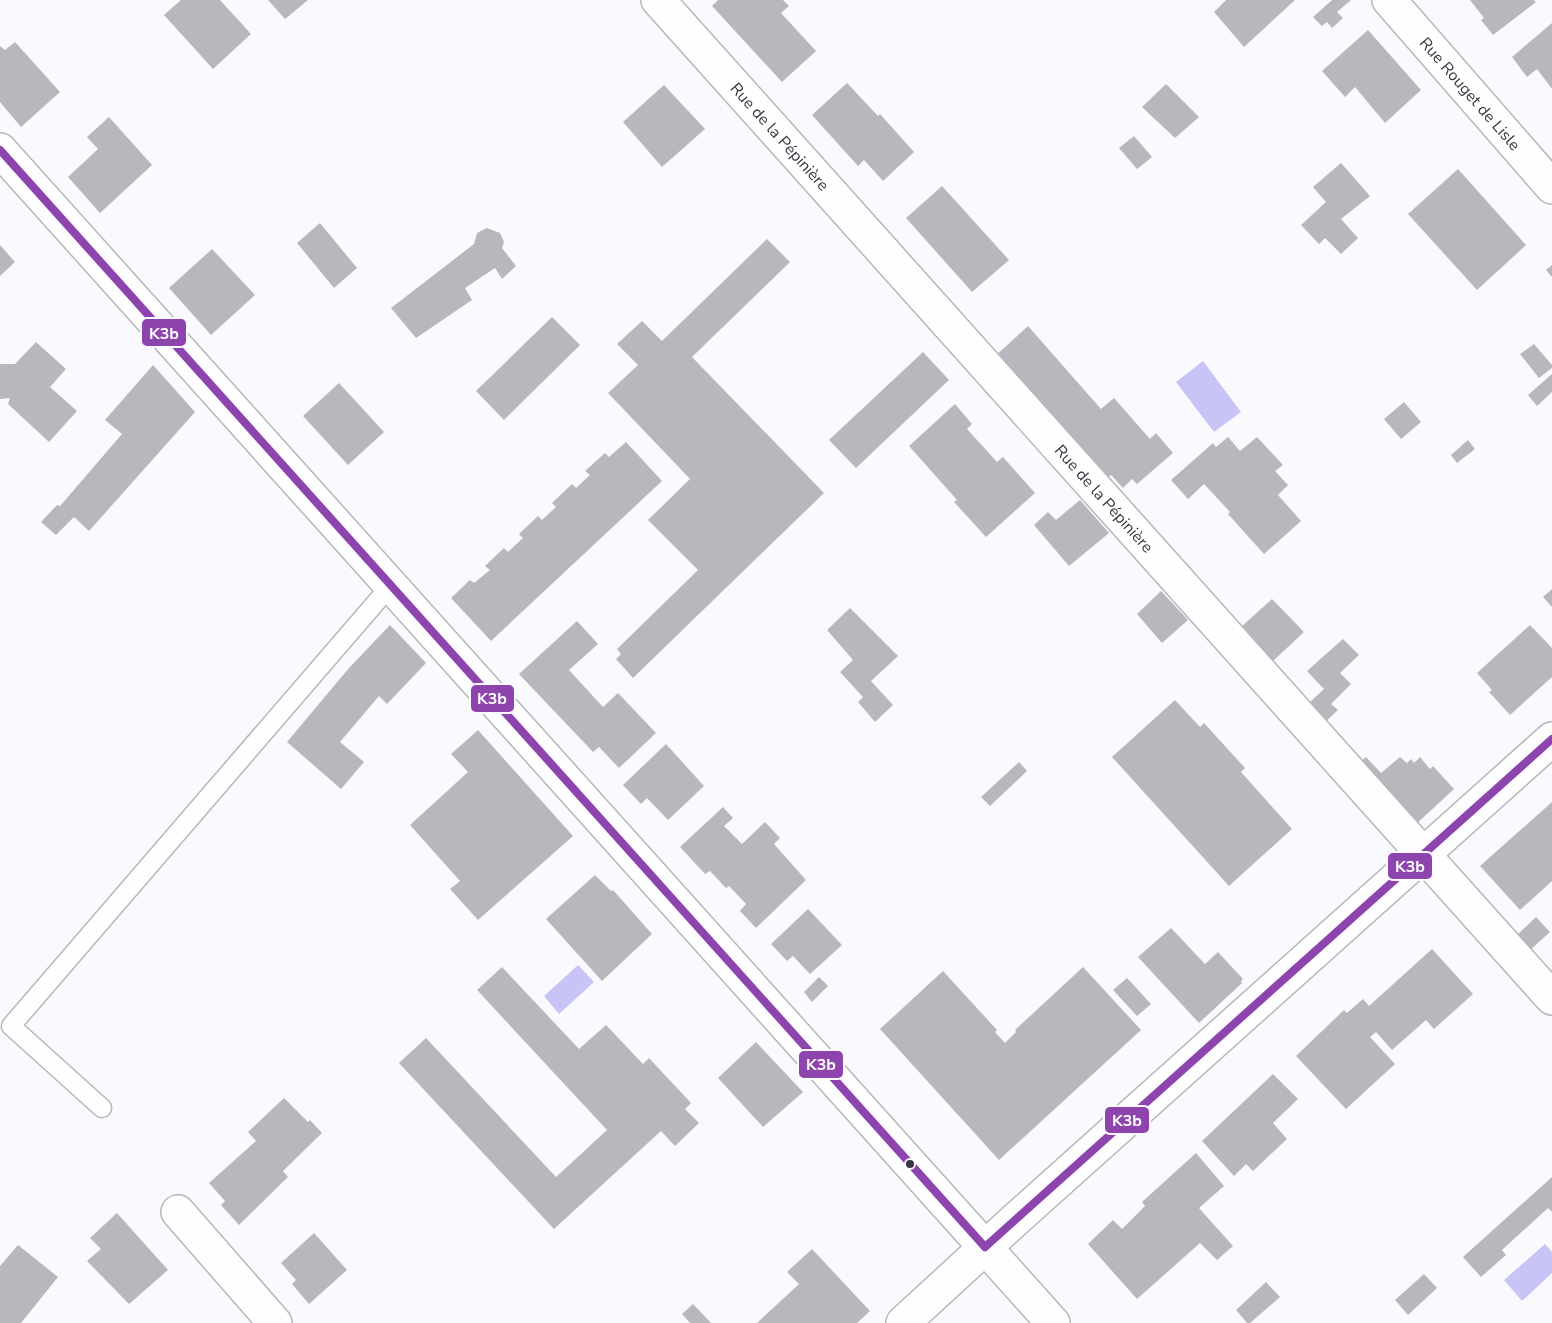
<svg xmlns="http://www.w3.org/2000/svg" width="1552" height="1323" font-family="'Nunito Sans',sans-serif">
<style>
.water{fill:#c8c5f6}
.building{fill:#b7b7be}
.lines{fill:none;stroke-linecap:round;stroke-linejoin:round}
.lane-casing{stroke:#b6b6bd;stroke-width:21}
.street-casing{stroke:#b6b6bd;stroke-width:36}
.lane{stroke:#fefeff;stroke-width:18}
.street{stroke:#fefeff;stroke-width:33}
.bus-1-casing{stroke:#f9f9ff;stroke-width:12}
.bus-1{stroke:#8e44ad;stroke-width:8}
.bus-dot{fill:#363641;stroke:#f9f9ff;stroke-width:2}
.labels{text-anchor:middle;stroke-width:6;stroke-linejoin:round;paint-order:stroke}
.street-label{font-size:16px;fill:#363641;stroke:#f9f9ff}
.line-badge{stroke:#f9f9ff;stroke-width:2}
.badge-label{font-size:16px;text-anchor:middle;font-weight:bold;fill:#fff}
</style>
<rect width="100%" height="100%" fill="#fafafe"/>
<!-- water -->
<g class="water">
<polygon points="1203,361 1241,412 1214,432 1176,382"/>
<polygon points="578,965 594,982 559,1014 544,996"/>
<polygon points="1545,1244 1552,1252 1552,1273 1522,1301 1504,1280"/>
</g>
<!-- building -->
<g class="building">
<polygon points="181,0 220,0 251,34 213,69 164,15"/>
<polygon points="268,0 308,0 285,19"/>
<polygon points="718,0 783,0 789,6 781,13 816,51 782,82 712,6"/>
<polygon points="1226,0 1295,0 1244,47 1214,12"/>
<polygon points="1332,0 1351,0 1337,12 1343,18 1332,28 1327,22 1322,26 1313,17"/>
<polygon points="1470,0 1534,0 1536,2 1493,35 1481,20 1484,18"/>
<polygon points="1552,23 1552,89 1537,69 1527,77 1512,57"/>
<polygon points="1368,30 1421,90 1385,123 1355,87 1345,97 1322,71"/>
<polygon points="15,42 60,92 21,127 0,102 0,46 5,50"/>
<polygon points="847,83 878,116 880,114 914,152 883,181 864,160 858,166 812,115"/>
<polygon points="1166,84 1199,117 1175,138 1142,107"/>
<polygon points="664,85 705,129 662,167 623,122"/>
<polygon points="109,117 152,165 100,213 68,177 98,149 87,137"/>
<polygon points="1134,136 1152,157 1137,169 1119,148"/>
<polygon points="1341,163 1370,196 1341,219 1358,238 1341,254 1325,238 1319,244 1301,225 1326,202 1313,187"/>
<polygon points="1458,169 1526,245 1477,290 1408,214"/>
<polygon points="942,186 1009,260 972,292 906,218"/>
<polygon points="320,223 357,268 334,288 297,243"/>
<polygon points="487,228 500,233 504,242 502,248 516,266 502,279 495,268 465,288 472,300 416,338 391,308 474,244 477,233"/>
<polygon points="767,239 790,262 692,357 824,493 633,678 616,659 621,654 617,649 698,570 648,520 690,479 608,393 638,365 617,344 642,321 662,341"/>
<polygon points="0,245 15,262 0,276"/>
<polygon points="212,249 255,295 211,335 169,288"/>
<polygon points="1552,265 1552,277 1546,270"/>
<polygon points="552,317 580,345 504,420 476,391"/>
<polygon points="1028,326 1101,409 1114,398 1150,439 1156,433 1173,453 1137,484 1132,479 1123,488 1111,475 1102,482 992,359"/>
<polygon points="36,342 66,369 50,387 77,411 49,442 8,404 10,398 0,399 0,364 15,364"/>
<polygon points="1534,344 1552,365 1552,368 1539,378 1520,354"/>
<polygon points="923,352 949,380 856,468 829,440"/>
<polygon points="153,365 195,412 89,531 74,517 56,535 41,522 57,505 60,506 122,434 105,420"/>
<polygon points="1552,374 1552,392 1537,406 1528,395"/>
<polygon points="339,383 384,432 348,465 303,416"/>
<polygon points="1404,402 1421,422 1401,439 1384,419"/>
<polygon points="955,404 972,424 967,429 997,462 1003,457 1035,493 986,537 954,502 957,500 909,446"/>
<polygon points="1228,437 1240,451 1257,437 1283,465 1275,471 1288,485 1278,495 1301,521 1264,554 1228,514 1230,512 1204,484 1188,499 1171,480 1213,443 1216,447"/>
<polygon points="1468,440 1475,449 1457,463 1451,455"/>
<polygon points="626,442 662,481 491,641 451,598 470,580 474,583 490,570 485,566 504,548 508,552 523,538 519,534 538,516 542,520 556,507 552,503 572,484 576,488 590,475 585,471 605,453 609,457"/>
<polygon points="1080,500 1109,533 1069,566 1034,525 1048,512 1056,520"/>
<polygon points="1552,589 1552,607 1543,597"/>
<polygon points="1161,591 1188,620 1162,643 1137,614"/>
<polygon points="1272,599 1304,632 1272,662 1241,627"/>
<polygon points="850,608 898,656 871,681 893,705 875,722 858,702 863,697 840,672 853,660 827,630"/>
<polygon points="577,621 598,644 569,670 603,707 618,693 656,733 619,768 599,747 593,752 519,674"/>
<polygon points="390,625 426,663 387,704 379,696 340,742 364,762 341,789 287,742 349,668"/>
<polygon points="1530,625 1552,648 1552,677 1510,715 1489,692 1492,690 1477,673"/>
<polygon points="1343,639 1359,655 1340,673 1351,684 1331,704 1338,710 1321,726 1308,704 1324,689 1307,671"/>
<polygon points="1175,700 1200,727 1204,723 1245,768 1241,772 1292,829 1229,886 1112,757"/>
<polygon points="478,730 573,836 478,920 450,889 460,881 410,825 468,772 451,754"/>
<polygon points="666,744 704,786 668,820 647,798 641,804 623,785"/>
<polygon points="1366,757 1381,773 1400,757 1407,763 1411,759 1414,763 1420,757 1430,769 1433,766 1454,789 1413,827 1357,765"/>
<polygon points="1019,762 1027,771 990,806 981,797"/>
<polygon points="1552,802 1552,881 1520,910 1480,866"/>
<polygon points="723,807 733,818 724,826 742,844 765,822 780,838 774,844 806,880 756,928 740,911 746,904 729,886 726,888 710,871 705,874 680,847"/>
<polygon points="595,875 611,891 613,890 652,934 602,981 546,919"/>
<polygon points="808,909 842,945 810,974 793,956 787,961 771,944"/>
<polygon points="1536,917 1550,932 1527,953 1514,938"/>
<polygon points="1171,928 1205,964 1218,952 1243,979 1241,981 1242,983 1199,1023 1138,957"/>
<polygon points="1432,949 1473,994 1434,1029 1426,1020 1392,1050 1376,1032 1370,1037 1395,1064 1346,1109 1296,1056 1344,1010 1347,1013 1363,999 1369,1006"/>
<polygon points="502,967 579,1049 606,1025 643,1064 649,1058 691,1103 685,1109 699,1123 675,1146 661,1131 554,1229 399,1063 426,1038 556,1177 607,1130 477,990"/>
<polygon points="1083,967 1141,1030 999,1160 880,1029 943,971 997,1030 995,1032 1005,1043 1016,1032 1015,1030"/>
<polygon points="819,977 828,986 812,1002 804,992"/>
<polygon points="1127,978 1151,1004 1137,1016 1113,990"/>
<polygon points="756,1042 803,1092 763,1127 718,1078"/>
<polygon points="1273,1074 1298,1099 1273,1123 1287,1139 1253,1171 1246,1164 1234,1176 1202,1141"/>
<polygon points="284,1098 308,1122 310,1120 322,1133 283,1171 288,1177 239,1225 221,1205 225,1201 209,1183 256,1141 248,1132"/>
<polygon points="1196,1153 1224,1186 1199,1208 1233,1246 1217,1260 1200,1243 1137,1299 1088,1244 1113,1220 1122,1229 1145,1206 1142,1202"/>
<polygon points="1552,1177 1552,1212 1548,1208 1502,1250 1506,1255 1481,1277 1463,1257"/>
<polygon points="117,1213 168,1270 129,1304 87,1261 101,1249 90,1238"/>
<polygon points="314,1233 347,1270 309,1304 292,1284 296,1280 281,1263"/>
<polygon points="18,1245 58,1277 21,1323 0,1323 0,1266"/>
<polygon points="812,1249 870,1311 857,1323 757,1323 799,1284 787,1272"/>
<polygon points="1424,1274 1437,1288 1408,1315 1395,1300"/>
<polygon points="1266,1282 1280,1297 1250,1323 1247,1323 1236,1310"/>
<polygon points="693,1304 711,1323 690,1323 682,1314"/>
</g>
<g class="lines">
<defs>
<polyline id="lane" points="102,1108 11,1026 391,585"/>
<g id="street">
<path id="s1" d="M658,0L1552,998"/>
<path id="s2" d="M1389,0L1552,187"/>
<polyline points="0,150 1053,1323"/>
<polyline points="178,1212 275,1323"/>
<polyline points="903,1323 1015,1220 1552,739"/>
</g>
</defs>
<!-- lane casing -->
<use href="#lane" class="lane-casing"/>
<!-- street casing -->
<use href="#street" class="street-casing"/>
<!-- lane -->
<use href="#lane" class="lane"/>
<!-- street -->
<use href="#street" class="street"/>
<defs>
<g id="bus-1">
<polyline points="0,150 985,1247"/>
<polyline points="985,1247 1552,739"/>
</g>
</defs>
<!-- bus-1 casing -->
<use href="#bus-1" class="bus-1-casing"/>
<!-- bus-1 -->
<use href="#bus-1" class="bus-1"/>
</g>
<!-- markers -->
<circle class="bus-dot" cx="910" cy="1164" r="5"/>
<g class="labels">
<!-- street labels -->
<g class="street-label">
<text dy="6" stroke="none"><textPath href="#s2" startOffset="124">Rue Rouget de Lisle</textPath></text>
<text dy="6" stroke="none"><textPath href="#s1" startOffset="183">Rue de la Pépinière</textPath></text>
<text dy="6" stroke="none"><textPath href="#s1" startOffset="669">Rue de la Pépinière</textPath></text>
</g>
</g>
<g class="line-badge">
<rect x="141" y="318" width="46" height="29" rx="6" fill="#8e44ad"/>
<rect x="470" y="684" width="45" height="29" rx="6" fill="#8e44ad"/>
<rect x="1387" y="852" width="46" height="28" rx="6" fill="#8e44ad"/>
<rect x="798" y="1050" width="46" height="29" rx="6" fill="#8e44ad"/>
<rect x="1104" y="1106" width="46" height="28" rx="6" fill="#8e44ad"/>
</g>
<g class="badge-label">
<text x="164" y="339">K3b</text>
<text x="492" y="704">K3b</text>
<text x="1410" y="872">K3b</text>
<text x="821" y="1070">K3b</text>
<text x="1127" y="1126">K3b</text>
</g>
</svg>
